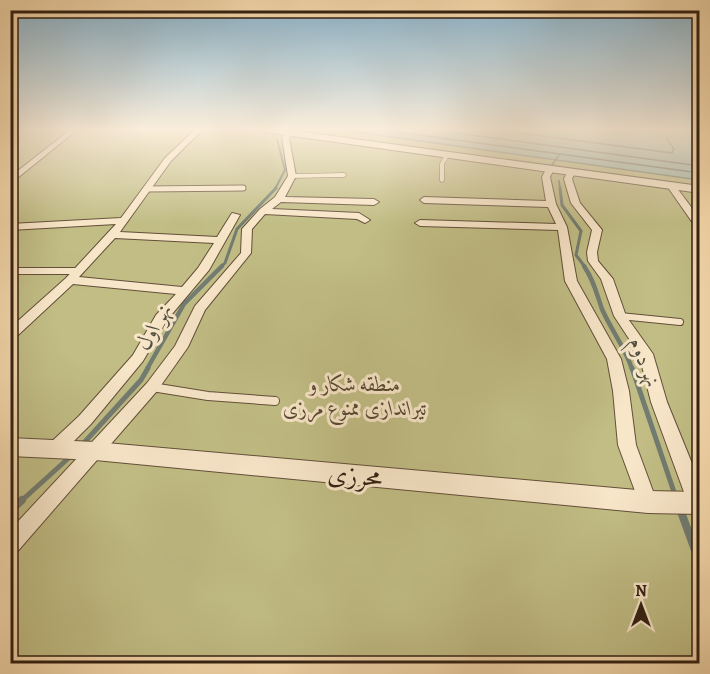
<svg xmlns="http://www.w3.org/2000/svg" width="710" height="674" font-family="Alegreya,Amiri,serif">
<style>
.green{fill:#c1bd85;stroke:#7a6f4c;stroke-width:1.5}
.water{fill:#9cb9af;stroke:#727c71;stroke-width:1.5}
.lines{fill:none;stroke-linecap:round;stroke-linejoin:round}
.shore{stroke:#686d61;stroke-width:1.5}
.stream-far4{stroke:#727c71;stroke-width:2}
.stream-far3{stroke:#727c71;stroke-width:3}
.stream-far2{stroke:#727c71;stroke-width:4.5}
.stream-far1{stroke:#727c71;stroke-width:5}
.stream{stroke:#727c71;stroke-width:8}
.service-far3-casing{stroke:#634f39;stroke-width:5}
.service-far2-casing{stroke:#634f39;stroke-width:7}
.service-far1-casing{stroke:#634f39;stroke-width:8}
.service-casing{stroke:#634f39;stroke-width:10}
.minor-casing{stroke:#634f39;stroke-width:2}
.tertiary-casing{stroke:#634f39;stroke-width:2}
.service-far3{stroke:#f8e6c9;stroke-width:4}
.service-far2{stroke:#f8e6c9;stroke-width:5}
.service-far1{stroke:#f8e6c9;stroke-width:6}
.service{stroke:#f8e6c9;stroke-width:8}
.minor{fill:#f8e6c9;fill-rule:evenodd}
.tertiary{fill:#f8e6c9;fill-rule:evenodd}
.labels{text-anchor:middle;stroke-width:6;stroke-linejoin:round;paint-order:stroke}
.park-label{font-size:21px;font-style:italic;fill:#564830;stroke:#f8e6c9}
.water-label{font-size:22px;font-style:italic;fill:#524f42;stroke:#f8e6c9}
.near-street-label{font-size:26px;fill:#332113;stroke:#f8e6c9}
</style>
<rect width="100%" height="100%" fill="#f4d8ac"/>
<filter id="stains"><feTurbulence type="fractalNoise" baseFrequency=".00333" numOctaves="4"/><feColorMatrix values="0 0 0 0 .2 0 0 0 0 .09 0 0 0 0 .02 0 0 0 .5 -.17"/></filter>
<radialGradient id="worn" r=".72"><stop offset=".6" stop-color="#630" stop-opacity="0"/><stop offset="1" stop-color="#630" stop-opacity=".3"/></radialGradient>
<!-- green -->
<polygon class="green" points="10,129 699,129 699,663 11,663"/>
<!-- water -->
<polygon class="water" points="334,129 672,129 699,133 699,180"/>
<g class="lines">
<!-- shore -->
<g class="shore">
<polyline points="374,129 700,173"/>
<polyline points="427,129 700,166"/>
<polyline points="489,129 672,153 674,149 667,139 666,129"/>
</g>
<!-- stream-far4 -->
<g class="stream-far4">
<polyline points="552,165 559,155"/>
<polyline points="559,181 560,189"/>
<polyline points="275,189 285,170 277,139"/>
</g>
<!-- stream-far3 -->
<g class="stream-far3">
<polyline points="560,188 562,205 581,231 576,255 585,267"/>
<polyline points="221,267 225,263 237,229 276,188"/>
</g>
<!-- stream-far2 -->
<g class="stream-far2">
<path d="M584,266C594,281 596,292 602,309C611,330 625,347 632,369"/>
<polyline points="147,369 184,304 222,266"/>
</g>
<!-- stream-far1 -->
<g class="stream-far1">
<polyline points="632,368 675,495"/>
<polyline points="82,445 141,380 148,368"/>
<polyline points="20,502 72,455"/>
</g>
<!-- stream -->
<g class="stream">
<polyline points="680,509 700,564"/>
<polyline points="10,511 22,500"/>
</g>
<defs>
<g id="service-far3">
<polyline points="292,176 344,175"/>
<polyline points="442,180 442,164 447,155"/>
<polyline points="148,189 243,188"/>
</g>
<polyline id="service-far2" points="148,189 243,188"/>
<g id="service-far1">
<polyline points="10,271 80,271"/>
<polyline points="620,316 680,322"/>
</g>
<polyline id="service" points="152,387 208,396 275,401"/>
<g id="minor">
<polygon points="71,129 78,129 10,184 10,177"/>
<path d="M196,129H203L171,161L120,232L217,237L232,213L240,215L209,270L167,320L143,361L91,424L61,454L55,456L49,454L46,449L49,444L79,416L133,355L156,315L176,294L73,284L15,338L10,339V328L66,278L116,224L10,230V224L121,218L165,158ZM115,238L214,243L198,268L182,287L79,277Z"/>
<polygon points="290,131 293,133 289,138 296,176 285,197 374,199 379,202 374,205 281,202 272,209 359,213 370,220 365,223 357,219 265,214 252,229 251,253 205,310 188,347 157,391 17,552 10,554 10,530 147,383 175,346 195,306 241,253 242,229 260,209 275,197 288,176 282,137"/>
<polygon points="547,167 554,169 550,177 556,204 567,227 577,281 621,359 629,391 636,445 657,502 655,508 648,510 641,508 639,502 618,445 613,391 607,359 565,281 558,230 420,226 415,223 420,220 556,224 548,207 424,203 420,200 424,197 546,201 542,177"/>
<polygon points="568,170 575,172 572,179 580,203 602,230 597,252 598,261 613,279 626,316 653,354 667,402 700,483 700,511 691,509 688,503 651,402 639,354 614,316 601,279 588,261 587,252 592,230 571,203 564,179"/>
<polygon points="668,184 674,184 700,219 700,230 697,229 667,186"/>
</g>
<g id="tertiary">
<polygon points="260,129 281,129 700,186 700,193 264,132"/>
<polygon points="10,438 95,442 648,491 700,492 700,514 648,513 95,460 10,456"/>
</g>
</defs>
<!-- service-far3 casing -->
<use href="#service-far3" class="service-far3-casing"/>
<!-- service-far2 casing -->
<use href="#service-far2" class="service-far2-casing"/>
<!-- service-far1 casing -->
<use href="#service-far1" class="service-far1-casing"/>
<!-- service casing -->
<use href="#service" class="service-casing"/>
<!-- minor casing -->
<use href="#minor" class="minor-casing"/>
<!-- tertiary casing -->
<use href="#tertiary" class="tertiary-casing"/>
<!-- service-far3 -->
<use href="#service-far3" class="service-far3"/>
<!-- service-far2 -->
<use href="#service-far2" class="service-far2"/>
<!-- service-far1 -->
<use href="#service-far1" class="service-far1"/>
<!-- service -->
<use href="#service" class="service"/>
<!-- minor -->
<use href="#minor" class="minor"/>
<!-- tertiary -->
<use href="#tertiary" class="tertiary"/>
</g>
<!-- sky -->
<linearGradient id="sky" x2="0" y2="1"><stop stop-color="#89b6d1"/><stop offset="0.58" stop-color="#faedda"/><stop offset="1" stop-color="#faedda" stop-opacity="0"/></linearGradient>
<rect width="710" height="223" fill="url(#sky)"/>
<g class="labels">
<!-- park labels -->
<g class="park-label">
<text x="355" y="391">منطقه شکار و<tspan x="355" dy="24">تیراندازی ممنوع مرزی</tspan></text>
</g>
<!-- water labels -->
<g class="water-label">
<text transform="translate(153 326) rotate(-60)" y="8">نهر اول</text>
<text transform="translate(646 362) rotate(68)" y="8">نهر دوم</text>
</g>
<!-- near-street labels -->
<g class="near-street-label">
<text transform="translate(355 475) rotate(5)" y="9">محرزی</text>
</g>
</g>
<!-- margin -->
<rect width="710" height="674" fill="none" stroke="#f4d8ac" stroke-width="36"/>
<rect x="12" y="12" width="686" height="650" fill="none" stroke="#332113" stroke-width="3"/>
<rect x="18" y="18" width="674" height="638" fill="none" stroke="#332113" stroke-width="1.5"/>
<!-- north arrow -->
<g transform="translate(641 605)" stroke="#f8e6c9" stroke-width="4.5" paint-order="stroke">
<path d="M0-4.5L10 22L0 15L-10 22Z" fill="#332113"/>
<text y="-9" font-size="16" font-weight="bold" text-anchor="middle" fill="#332113">N</text>
</g>
<rect width="100%" height="100%" filter="url(#stains)"/>
<rect width="100%" height="100%" fill="url(#worn)"/>
</svg>
